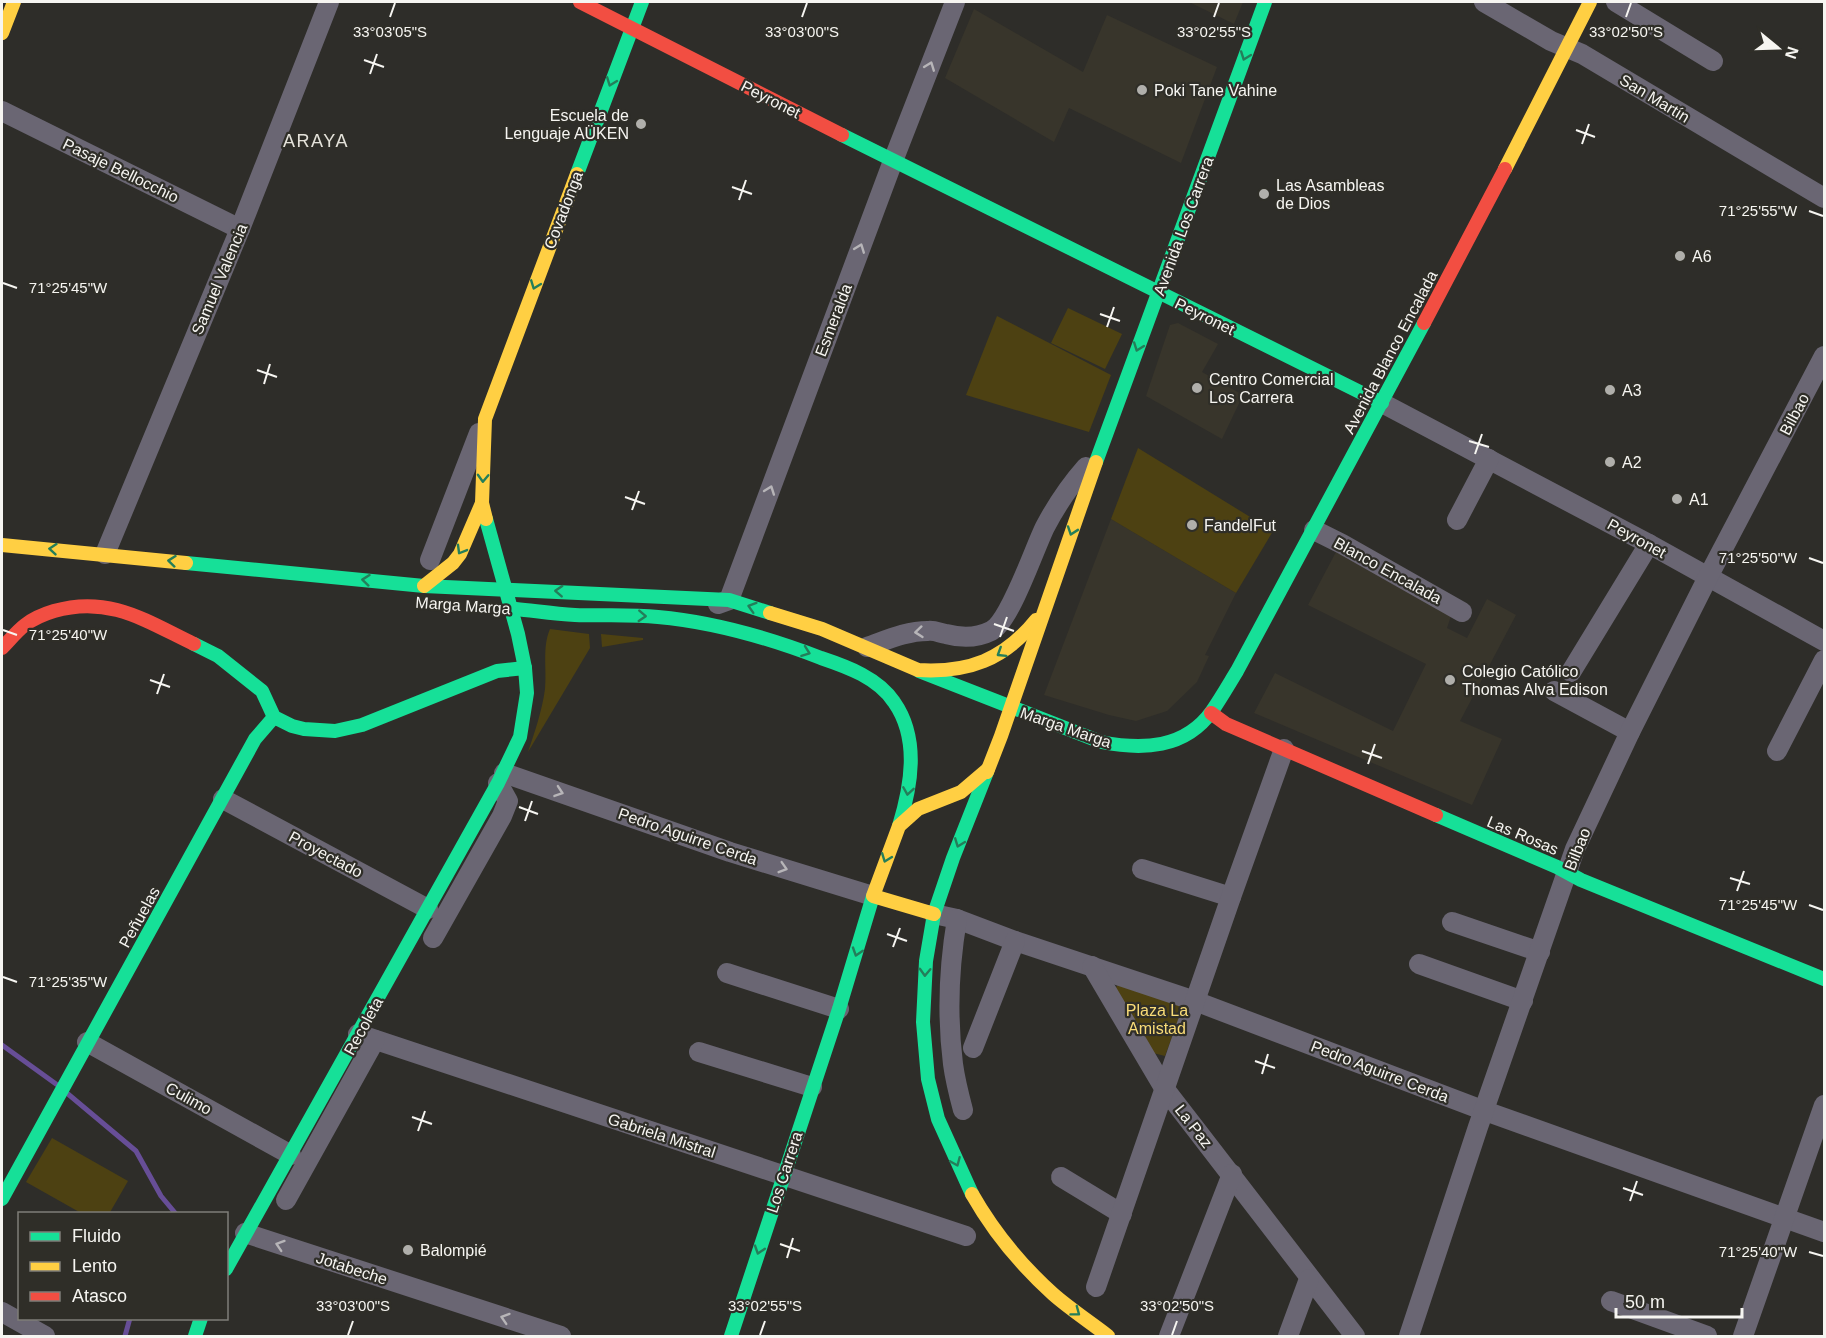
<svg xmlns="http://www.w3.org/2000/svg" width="1826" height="1338" font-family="Arial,sans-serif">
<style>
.built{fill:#38352b}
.green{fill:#4d4112}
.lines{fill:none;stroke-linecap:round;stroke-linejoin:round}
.stream{stroke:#674e97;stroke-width:5}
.street{stroke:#6a6673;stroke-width:20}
.fast{stroke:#16e098;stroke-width:14}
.slow{stroke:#ffcf43;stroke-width:14}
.jam{stroke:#f24e42;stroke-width:14}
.oneway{stroke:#247e5a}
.oneway2{stroke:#b7b5b8}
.ticks{fill:none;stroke:#f6f5f1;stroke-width:2}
.poi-dot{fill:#b0afab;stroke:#2f2e28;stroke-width:2}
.labels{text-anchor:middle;stroke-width:4.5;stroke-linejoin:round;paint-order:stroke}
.poi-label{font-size:16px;fill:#f6f5f1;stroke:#2f2e28;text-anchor:start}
.street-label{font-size:16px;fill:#f6f5f1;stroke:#2f2e28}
.park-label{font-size:16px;fill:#f9dc77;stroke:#2f2e28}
.neighbourhood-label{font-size:18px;letter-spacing:1.5px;fill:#e4e2da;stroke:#2f2e28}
.ticks-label{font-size:15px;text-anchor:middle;fill:#f6f5f1;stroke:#2f2e28;stroke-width:4.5;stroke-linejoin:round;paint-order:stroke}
</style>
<rect width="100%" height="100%" fill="#2e2d29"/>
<!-- built -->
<g class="built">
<polygon points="1189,2 1243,2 1234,24"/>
<polygon points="974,9 1083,72 1107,15 1217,67 1181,163 1069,108 1054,142 945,78"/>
<polygon points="1178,323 1218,344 1202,372 1243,395 1222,439 1146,396 1170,325"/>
<polygon points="1111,519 1236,593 1205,655 1209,656 1197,682 1167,711 1136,721 1109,715 1044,695"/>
<polygon points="1337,550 1452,613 1447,628 1467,638 1487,599 1516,615 1460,721 1502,739 1472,805 1254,713 1275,673 1393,731 1426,664 1308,605"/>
</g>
<!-- green -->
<g class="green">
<polygon points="1068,308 1122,334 1105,369 1051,343"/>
<polygon points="997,316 1111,375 1089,432 966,395"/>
<polygon points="1138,448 1273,531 1236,593 1111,519"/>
<path d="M550,629L589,634L590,648L528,752C535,731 542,711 545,689C547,669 542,647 550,629Z"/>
<polygon points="601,634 643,638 643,640 602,647"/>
<polygon points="1118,984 1183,1007 1165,1056 1153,1053 1114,992"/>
<polygon points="52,1138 128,1181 109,1214 81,1213 26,1182"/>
</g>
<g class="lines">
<!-- stream -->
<g class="stream">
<polyline points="2,1045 56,1084"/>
<polyline points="68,1094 136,1151 161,1196 176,1214"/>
<polyline points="125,1336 130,1318"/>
</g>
<!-- street -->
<g class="street">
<polyline points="1484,2 1551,41 1582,54 1824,198"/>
<polyline points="1616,2 1713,61"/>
<polyline points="2,111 240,229"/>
<polyline points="1382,403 1649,544 1824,641"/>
<polyline points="1457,520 1489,459"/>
<polyline points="1314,530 1342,544 1462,612"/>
<polyline points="105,554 240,229 329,2"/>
<polyline points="430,560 479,433"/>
<polyline points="718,604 729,600 893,161 955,2"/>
<path d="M867,647C887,640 906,631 928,631C934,630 940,633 946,634C961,638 977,638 991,631C1010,622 1034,549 1045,527C1056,506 1071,484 1086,467"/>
<polyline points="1571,672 1649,544"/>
<polyline points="1554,691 1630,732"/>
<polyline points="1777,751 1824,660"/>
<polyline points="504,773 730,852 873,896"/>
<polyline points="223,799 428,909"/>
<polyline points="1142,869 1231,897"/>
<polyline points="934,914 957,919 1015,941 1195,1001 1485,1111 1824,1232"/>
<path d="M957,919C949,966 947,1016 953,1064C955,1079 959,1095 963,1110"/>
<polyline points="1452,922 1540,952"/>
<polyline points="433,938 502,816 508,801 498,783"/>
<polyline points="1419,964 1523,1001"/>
<polyline points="1092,966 1164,1088 1355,1336"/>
<polyline points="727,973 839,1009"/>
<polyline points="358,1034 966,1236"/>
<polyline points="87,1042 291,1155"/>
<polyline points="973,1048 1015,941"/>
<polyline points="699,1052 812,1087"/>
<polyline points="1061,1177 1122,1214"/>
<polyline points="286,1200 375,1040"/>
<polyline points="245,1233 561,1336"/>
<polyline points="1096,1287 1231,897 1284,749"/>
<polyline points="1611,1301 1707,1336"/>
<polyline points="2,1312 45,1336"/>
<polyline points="1169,1336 1232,1174"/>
<polyline points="1288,1336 1309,1279"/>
<polyline points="1409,1336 1478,1127 1575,849 1630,732 1708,577 1824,356"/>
<polyline points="1743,1336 1824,1105"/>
</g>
<!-- fast -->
<g class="fast">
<polyline points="842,135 1382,403"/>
<polyline points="577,174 642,2"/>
<polyline points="1096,462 1265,2"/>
<polyline points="186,563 424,586 729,600 770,613"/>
<path d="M516,609C536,611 555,614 575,615C603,616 630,614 658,617C714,622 769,638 821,658C848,667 878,678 894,702C920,739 911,787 899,826"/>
<polyline points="194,644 218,656 262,691 274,717 292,726 304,729 335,731 362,725 497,671 525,668"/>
<path d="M919,671L1101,742C1142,750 1185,749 1212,711C1221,698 1229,684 1237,671L1424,323"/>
<polyline points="1436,815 1557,867 1581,880 1824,979"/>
<polyline points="972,1194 938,1119 928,1079 923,1022 926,961 934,914 953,858 987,772"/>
<polyline points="2,1199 255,739 274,717"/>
<polyline points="226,1269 498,783 520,737 527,693 525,668 518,634 486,519"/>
<polyline points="195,1336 201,1318"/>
<polyline points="731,1336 839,1009 873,896"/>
</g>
<!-- slow -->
<g class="slow">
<polyline points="2,33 14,2"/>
<polyline points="1505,169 1590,2"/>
<polyline points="486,519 482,503 485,419 577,174"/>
<polyline points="2,545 186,563"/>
<polyline points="424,586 453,563 460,554 482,503"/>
<path d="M770,613L822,629L918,670C968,673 1004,660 1036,620"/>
<polyline points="987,772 1001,736 1096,462"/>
<polyline points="934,914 873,896 899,826 918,809 961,792 988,769"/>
<path d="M972,1194C993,1231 1022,1266 1053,1294C1070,1309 1090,1322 1108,1336"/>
</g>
<!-- jam -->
<g class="jam">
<polyline points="580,2 842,135"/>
<polyline points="1424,323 1505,169"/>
<path d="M2,648C9,641 17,631 25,625C34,618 44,614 54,611C109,595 146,621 194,644"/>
<polyline points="1211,713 1226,724 1436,815"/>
</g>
</g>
<!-- one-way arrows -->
<defs><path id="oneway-chevron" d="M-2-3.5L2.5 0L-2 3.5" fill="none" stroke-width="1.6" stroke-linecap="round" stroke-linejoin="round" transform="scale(1.5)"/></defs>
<g class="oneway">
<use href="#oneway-chevron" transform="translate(1245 56) rotate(110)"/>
<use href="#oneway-chevron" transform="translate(611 82) rotate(111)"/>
<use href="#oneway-chevron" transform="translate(535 285) rotate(111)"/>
<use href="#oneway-chevron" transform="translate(1138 347) rotate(110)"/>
<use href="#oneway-chevron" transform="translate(483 478) rotate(92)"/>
<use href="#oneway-chevron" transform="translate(1072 531) rotate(109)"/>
<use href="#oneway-chevron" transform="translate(53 549) rotate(-175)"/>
<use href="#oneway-chevron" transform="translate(461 550) rotate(120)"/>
<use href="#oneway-chevron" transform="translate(172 561) rotate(-174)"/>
<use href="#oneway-chevron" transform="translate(366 580) rotate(-174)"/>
<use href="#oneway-chevron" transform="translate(559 591) rotate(-177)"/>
<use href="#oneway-chevron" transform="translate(752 607) rotate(-163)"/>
<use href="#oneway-chevron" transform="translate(642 616) rotate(3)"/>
<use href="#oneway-chevron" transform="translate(806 652) rotate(20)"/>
<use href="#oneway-chevron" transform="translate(1001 653) rotate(148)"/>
<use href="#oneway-chevron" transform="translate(908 791) rotate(99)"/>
<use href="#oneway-chevron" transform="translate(959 843) rotate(111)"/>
<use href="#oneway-chevron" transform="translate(886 858) rotate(111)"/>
<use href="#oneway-chevron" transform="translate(857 952) rotate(108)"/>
<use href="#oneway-chevron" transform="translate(925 972) rotate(92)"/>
<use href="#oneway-chevron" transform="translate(956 1162) rotate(67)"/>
<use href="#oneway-chevron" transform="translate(759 1250) rotate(108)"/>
<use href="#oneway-chevron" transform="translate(1076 1312) rotate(37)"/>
</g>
<g class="oneway2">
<use href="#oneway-chevron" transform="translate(930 66) rotate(-69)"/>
<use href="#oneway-chevron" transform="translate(860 248) rotate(-69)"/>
<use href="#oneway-chevron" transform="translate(770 490) rotate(-70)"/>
<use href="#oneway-chevron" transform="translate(919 632) rotate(174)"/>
<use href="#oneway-chevron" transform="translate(559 792) rotate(19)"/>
<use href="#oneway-chevron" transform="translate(783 868) rotate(17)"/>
<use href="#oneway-chevron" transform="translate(280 1245) rotate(-162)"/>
<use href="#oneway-chevron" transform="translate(505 1318) rotate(-162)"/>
</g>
<!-- ticks -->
<path class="ticks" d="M390,17L395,3M802,17L807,3M1214,17L1219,3M1626,17L1631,3M364,60L384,67M370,74L377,54M1576,130L1595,137M1582,144L1589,124M732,187L752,194M739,200L746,180M1809,211L1823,216M3,283L17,288M1100,314L1120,321M1107,327L1114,307M257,370L277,377M264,384L270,364M1469,441L1489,447M1475,454L1482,434M625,497L645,504M632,510L639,491M1809,558L1823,563M994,624L1014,631M3,630L17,635M1000,637L1007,617M150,680L170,687M157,694L164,674M1362,751L1382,758M1368,764L1375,744M519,807L538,814M525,821L532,801M1730,878L1750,884M1737,891L1744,871M1809,905L1823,910M887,934L907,941M893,947L900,928M3,977L17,982M1255,1061L1275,1068M1262,1074L1268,1054M412,1117L432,1124M418,1131L425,1111M1623,1188L1643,1195M1630,1201L1637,1181M780,1244L800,1251M1809,1252L1823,1256M787,1258L793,1238M348,1335L353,1321M760,1335L765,1321M1172,1335L1177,1321"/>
<!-- markers -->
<g class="poi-dot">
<circle cx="1142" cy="90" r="6"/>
<circle cx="641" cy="124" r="6"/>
<circle cx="1264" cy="194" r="6"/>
<circle cx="1680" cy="256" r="6"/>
<circle cx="1197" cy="388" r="6"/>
<circle cx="1610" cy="390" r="6"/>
<circle cx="1610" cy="462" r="6"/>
<circle cx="1677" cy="499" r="6"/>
<circle cx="1192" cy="525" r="6"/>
<circle cx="1450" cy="680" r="6"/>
<circle cx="408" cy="1250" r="6"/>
</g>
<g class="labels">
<!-- poi labels -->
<g class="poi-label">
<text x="1154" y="96">Poki Tane Vahine</text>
<text x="629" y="121" text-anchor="end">Escuela de<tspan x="629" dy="18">Lenguaje AÜKEN</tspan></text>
<text x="1276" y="191">Las Asambleas<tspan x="1276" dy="18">de Dios</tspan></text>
<text x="1692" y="262">A6</text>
<text x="1209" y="385">Centro Comercial<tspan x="1209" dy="18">Los Carrera</tspan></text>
<text x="1622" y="396">A3</text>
<text x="1622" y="468">A2</text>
<text x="1689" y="505">A1</text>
<text x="1204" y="531">FandelFut</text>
<text x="1462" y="677">Colegio Católico<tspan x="1462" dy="18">Thomas Alva Edison</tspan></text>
<text x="420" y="1256">Balompié</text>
</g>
<!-- street labels -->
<g class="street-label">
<text transform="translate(1655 98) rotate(31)" y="6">San Martín</text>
<text transform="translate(771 99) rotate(27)" y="6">Peyronet</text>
<text transform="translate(121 170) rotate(26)" y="6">Pasaje Bellocchio</text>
<text transform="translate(563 210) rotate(-69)" y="6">Covadonga</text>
<text transform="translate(1183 226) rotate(-70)" y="6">Avenida Los Carrera</text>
<text transform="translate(219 279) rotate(-67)" y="6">Samuel Valencia</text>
<text transform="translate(1205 316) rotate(26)" y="6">Peyronet</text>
<text transform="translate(833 320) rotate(-69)" y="6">Esmeralda</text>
<text transform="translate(1390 352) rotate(-62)" y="6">Avenida Blanco Encalada</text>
<text transform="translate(1794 414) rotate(-62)" y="6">Bilbao</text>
<text transform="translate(1637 538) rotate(29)" y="6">Peyronet</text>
<text transform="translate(1388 570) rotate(29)" y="6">Blanco Encalada</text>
<text transform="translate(463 605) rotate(4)" y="6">Marga Marga</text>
<text transform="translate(1066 727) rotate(19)" y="6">Marga Marga</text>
<text transform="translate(1523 835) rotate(23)" y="6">Las Rosas</text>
<text transform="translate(688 836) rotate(19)" y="6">Pedro Aguirre Cerda</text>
<text transform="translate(1577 849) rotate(-68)" y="6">Bilbao</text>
<text transform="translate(326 854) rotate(28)" y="6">Proyectado</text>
<text transform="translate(139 917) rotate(-61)" y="6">Peñuelas</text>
<text transform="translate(363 1026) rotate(-61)" y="6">Recoleta</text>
<text transform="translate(1380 1071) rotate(21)" y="6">Pedro Aguirre Cerda</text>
<text transform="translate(189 1098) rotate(29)" y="6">Culimo</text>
<text transform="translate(1194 1126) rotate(52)" y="6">La Paz</text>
<text transform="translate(662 1135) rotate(18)" y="6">Gabriela Mistral</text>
<text transform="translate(784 1172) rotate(-72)" y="6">Los Carrera</text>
<text transform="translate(352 1268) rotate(18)" y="6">Jotabeche</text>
</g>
<!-- park labels -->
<g class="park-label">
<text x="1157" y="1016">Plaza La<tspan x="1157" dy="18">Amistad</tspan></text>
</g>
<!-- neighbourhood labels -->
<g class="neighbourhood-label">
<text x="316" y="147">ARAYA</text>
</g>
</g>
<g class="ticks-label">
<text x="802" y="37">33°03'00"S</text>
<text x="1214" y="37">33°02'55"S</text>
<text x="1626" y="37">33°02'50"S</text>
<text x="390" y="37">33°03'05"S</text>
<text x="1758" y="216">71°25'55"W</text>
<text x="68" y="293">71°25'45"W</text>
<text x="1758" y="563">71°25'50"W</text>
<text x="68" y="640">71°25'40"W</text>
<text x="1758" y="910">71°25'45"W</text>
<text x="68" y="987">71°25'35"W</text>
<text x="1758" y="1257">71°25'40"W</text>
<text x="353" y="1311">33°03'00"S</text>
<text x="765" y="1311">33°02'55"S</text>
<text x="1177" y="1311">33°02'50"S</text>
</g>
<!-- border -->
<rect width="1826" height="1338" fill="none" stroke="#f6f5f1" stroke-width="6"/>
<!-- legend -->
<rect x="18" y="1212" width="210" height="108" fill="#2f2e28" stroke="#7f7e78" stroke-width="1.5"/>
<rect x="30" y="1232" width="30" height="9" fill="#16e098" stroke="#7f7e78" stroke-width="1.5"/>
<text x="72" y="1242" font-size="18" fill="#f6f5f1">Fluido</text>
<rect x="30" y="1262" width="30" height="9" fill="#ffcf43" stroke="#7f7e78" stroke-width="1.5"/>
<text x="72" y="1272" font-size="18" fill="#f6f5f1">Lento</text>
<rect x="30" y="1292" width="30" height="9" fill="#f24e42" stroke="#7f7e78" stroke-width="1.5"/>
<text x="72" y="1302" font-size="18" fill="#f6f5f1">Atasco</text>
<!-- north arrow -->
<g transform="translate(1778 48) rotate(109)" stroke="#2f2e28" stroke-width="4.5" paint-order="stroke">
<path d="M0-4.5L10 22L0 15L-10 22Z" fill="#f6f5f1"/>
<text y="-9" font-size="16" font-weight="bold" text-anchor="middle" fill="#f6f5f1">N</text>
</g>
<!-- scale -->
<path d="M1616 1308v9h126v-9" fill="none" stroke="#f6f5f1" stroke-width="3"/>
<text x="1625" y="1308" font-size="18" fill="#f6f5f1" stroke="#2f2e28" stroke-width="4.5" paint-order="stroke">50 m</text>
</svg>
